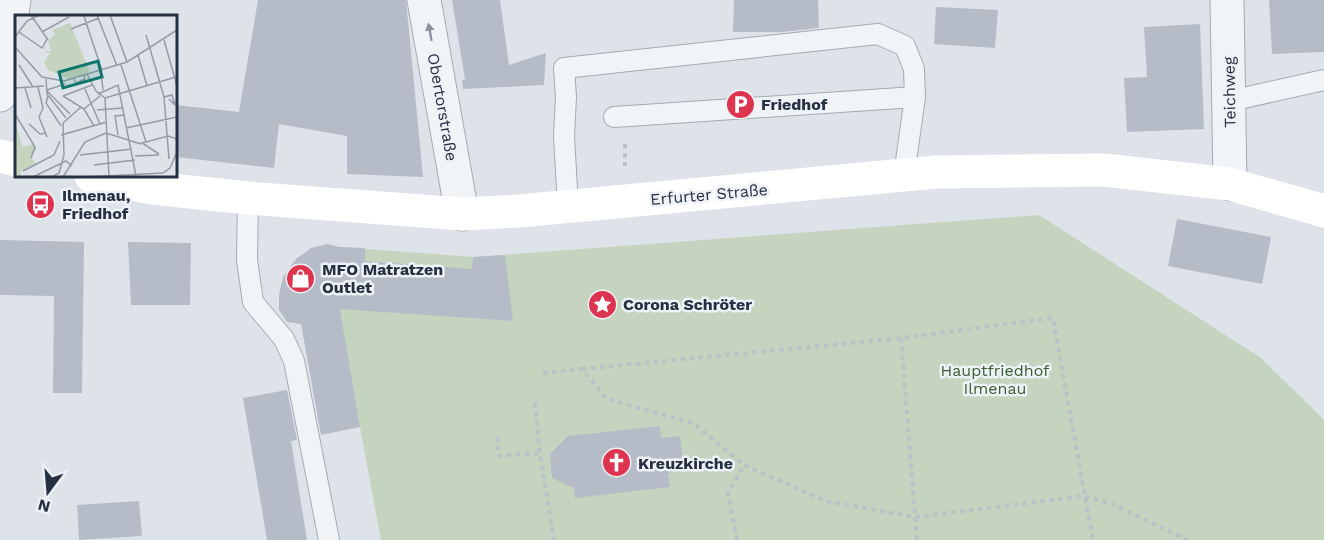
<svg xmlns="http://www.w3.org/2000/svg" width="1324" height="540" font-family="'Work Sans',sans-serif">
<style>
.green{fill:#c4d4be}
.building{fill:#b5bcc7}
.lines{fill:none;stroke-linecap:round;stroke-linejoin:round}
.service-casing{stroke:#a3aab4;stroke-width:22}
.minor-casing{stroke:#a3aab4;stroke-width:35}
.path{stroke:#bcc1c8;stroke-width:4;stroke-dasharray:4.5 4.5;stroke-linecap:butt}
.service{stroke:#f1f4f7;stroke-width:20}
.minor{stroke:#f1f4f7;stroke-width:33}
.secondary{stroke:#fff;stroke-width:33}
.oneway{fill:#8b929c}
.labels{text-anchor:middle;stroke-width:5;stroke-linejoin:round;paint-order:stroke}
.street-label{font-size:16px;fill:#253042;stroke:#eef2f7}
.poi-label{font-size:16px;font-weight:bold;fill:#253042;stroke:#eef2f7;text-anchor:start}
.park-label{font-size:16px;fill:#3a6031;stroke:#eef2f7}
.inset-road{fill:none;stroke:#949ba7;stroke-width:1.5}
.view{fill:#0f766e;fill-opacity:0.15;stroke:#0f766e;stroke-width:3}
.inset-edge{fill:none;stroke:#253042;stroke-width:3}
</style>
<rect width="100%" height="100%" fill="#dee3ea"/>
<!-- green -->
<polygon class="green" points="1039,215 1261,358 1324,420 1324,540 381,540 360,427 338,298 340,247 473,257"/>
<!-- building -->
<g class="building">
<polygon points="258,0 406,0 423,177 347,174 347,136 279,124 274,168 176,157 176,105 239,112"/>
<polygon points="452,0 500,0 509,65 546,53 544,85 463,89 462,80 465,79"/>
<polygon points="734,0 818,0 819,28 782,32 733,32"/>
<polygon points="1269,0 1324,0 1324,52 1272,54"/>
<polygon points="936,7 998,10 995,48 934,44"/>
<polygon points="1200,24 1204,129 1127,132 1124,78 1147,77 1144,27"/>
<polygon points="1177,219 1271,237 1262,284 1168,266"/>
<polygon points="0,240 84,242 82,393 53,393 54,296 0,295"/>
<polygon points="128,242 191,243 190,305 131,305"/>
<polygon points="327,244 340,247 365,248 365,261 472,269 473,257 505,255 513,321 340,309 360,427 321,435 301,324 287,322 279,310 279,295 283,277 296,259 311,248"/>
<polygon points="287,390 297,440 291,441 307,540 267,540 243,398"/>
<polygon points="660,426 661,438 680,436 684,471 668,473 670,487 575,498 574,488 552,478 550,454 568,436"/>
<polygon points="139,501 142,536 79,540 77,505"/>
</g>
<g class="lines">
<defs>
<g id="service">
<polyline points="1230,101 1324,80"/>
<polyline points="614,117 915,97"/>
<polyline points="248,198 247,260 253,302 284,339 294,361 329,540"/>
<polyline points="568,206 564,136 566,97 564,68 878,34 905,46 914,69 915,97 904,175"/>
</g>
<g id="minor">
<polyline points="424,0 462,214"/>
<polyline points="1227,0 1230,184"/>
<polyline points="0,95 14,0"/>
</g>
</defs>
<!-- service casing -->
<use href="#service" class="service-casing"/>
<!-- minor casing -->
<use href="#minor" class="minor-casing"/>
<!-- path -->
<g class="path">
<polyline points="625,144 625,166"/>
<polyline points="901,338 917,540"/>
<polyline points="582,369 901,338 1053,318 1093,540"/>
<polyline points="543,373 582,369 607,399 693,423 744,465 826,501 915,517 1084,496 1112,504 1188,540"/>
<polyline points="535,403 540,453 554,540"/>
<polyline points="497,437 499,456 540,453"/>
<polyline points="737,540 728,493 744,465"/>
</g>
<!-- service -->
<use href="#service" class="service"/>
<!-- minor -->
<use href="#minor" class="minor"/>
<!-- secondary -->
<g class="secondary">
<polyline points="0,156 16,160"/>
<polyline points="91,176 152,188 248,198 462,214 519,211 936,172 1103,170 1230,184 1324,211"/>
</g>
</g>
<!-- one-way arrows -->
<defs><path id="oneway-solid" d="M-6-.8H1V-3.2L6.5 0L1 3.2V.8H-6Z" transform="scale(1.5)"/></defs>
<use class="oneway" href="#oneway-solid" transform="translate(430 32) rotate(-100)"/>
<!-- icons -->
<defs>
<symbol id="parking-disc" viewBox="-11 -11 22 22"><circle r="9.5" fill="#dd3550" stroke="#eef2f7"/><path d="M-3.5-5.5H1a3.5 3.5 0 0 1 0 7H-1V5.5H-3.5ZM-1-3.4V-.6H.8a1.4 1.4 0 0 0 0-2.8Z" fill="#fff"/></symbol>
<symbol id="bus-disc" viewBox="-11 -11 22 22"><circle r="9.5" fill="#dd3550" stroke="#eef2f7"/><path d="M-5-6H5V4H4V6H2V4H-2V6H-4V4H-5ZM-3.5-4V0h7V-4ZM-3.5 1.2v1.5H-2V1.2ZM2 1.2v1.5H3.5V1.2Z" fill="#fff"/></symbol>
<symbol id="shop-disc" viewBox="-11 -11 22 22"><circle r="9.5" fill="#dd3550" stroke="#eef2f7"/><path d="M-5-2.5h2.3a2.7 3.5 0 0 1 5.4 0H5L5.5 6h-11ZM-1.5-2.5h3a1.5 2.3 0 0 0-3 0Z" fill="#fff"/></symbol>
<symbol id="sight-disc" viewBox="-11 -11 22 22"><circle r="9.5" fill="#dd3550" stroke="#eef2f7"/><path d="M0-6L1.8-2.2L6-1.7L2.9 1.2L3.7 5.4L0 3.3L-3.7 5.4L-2.9 1.2L-6-1.7L-1.8-2.2Z" fill="#fff"/></symbol>
<symbol id="church-disc" viewBox="-11 -11 22 22"><circle r="9.5" fill="#dd3550" stroke="#eef2f7"/><path d="M-1.2-6h2.4v3.5h3.3v2.4h-3.3V6h-2.4V-.1h-3.3v-2.4h3.3Z" fill="#fff"/></symbol>
</defs>
<g fill-rule="evenodd">
<use href="#parking-disc" x="724" y="88" width="33" height="33"/>
<use href="#bus-disc" x="24" y="188" width="33" height="33"/>
<use href="#shop-disc" x="284" y="262" width="33" height="33"/>
<use href="#sight-disc" x="586" y="288" width="33" height="33"/>
<use href="#church-disc" x="600" y="446" width="33" height="33"/>
</g>
<g class="labels">
<!-- street labels -->
<g class="street-label">
<text transform="translate(1229 92) rotate(-91)" y="6">Teichweg</text>
<text transform="translate(443 107) rotate(80)" y="6">Obertorstraße</text>
<text transform="translate(709 194) rotate(-5)" y="6">Erfurter Straße</text>
</g>
<!-- poi labels -->
<g class="poi-label">
<text x="761" y="110">Friedhof</text>
<text x="62" y="201">Ilmenau,<tspan x="62" dy="18">Friedhof</tspan></text>
<text x="322" y="275">MFO Matratzen<tspan x="322" dy="18">Outlet</tspan></text>
<text x="623" y="310">Corona Schröter</text>
<text x="638" y="469">Kreuzkirche</text>
</g>
<!-- park labels -->
<g class="park-label">
<text x="995" y="376">Hauptfriedhof<tspan x="995" dy="18">Ilmenau</tspan></text>
</g>
</g>
<!-- overview -->
<g transform="translate(15 15)">
<rect width="162" height="162" fill="#dee3ea"/>
<path d="M55,8L75,57L55,64L33,55L29,47L35,38L31,37L29,34L32,26L30,36H36L33,26L40,19L37,15ZM0,108L8,132L19,129L21,134L16,143L22,149L6,156V162H0Z" fill="#c4d4be"/>
<path class="inset-road" d="M16,0L33,25M82,0L102,51M95,0L112,47M69,1L87,56M56,14L84,3M4,17L27,33L32,24M27,17L54,2M131,20L149,82L154,144M0,22L12,6L24,0M149,25L162,71M0,32L27,62L49,66L112,47L162,15M123,40L132,71M4,50L18,72M106,50L131,127M86,57L88,75M72,59L81,76L90,83M31,64L32,79L51,103M59,64L61,68L70,64L69,60M23,72L28,93L24,102M0,73L29,71M10,73L16,93M70,74L85,109M31,75L55,99M32,75L50,69M83,79L103,70L121,161M33,81L31,88L46,111M48,81L69,94L79,111M48,81L77,70M149,82L157,80L160,90L154,84M90,83L94,161M90,83L161,62M69,94L85,81M82,95L108,93M0,99L20,132L16,143M24,102L32,122M14,109L25,119L31,118M111,113L162,102M91,118L126,129M46,120L92,107M103,120L100,101L110,100M144,139L127,128L153,121L162,124M65,140L117,134M120,141L144,140M79,150L120,145M8,156L39,140L45,126M18,162L51,146L57,151M37,162L44,158L49,140L48,108L66,92M48,162L70,127L91,118M72,162L148,158L155,153L162,137"/>
<path class="view" d="M83,46L87,62L48,73L44,57Z"/>
<rect width="162" height="162" class="inset-edge"/>
</g>
<!-- north arrow -->
<g transform="translate(48 492) rotate(196)" stroke="#eef2f7" stroke-width="4.5" paint-order="stroke">
<path d="M0-4.5L10 22L0 15L-10 22Z" fill="#253042"/>
<text y="-9" font-size="16" font-weight="bold" text-anchor="middle" fill="#253042">N</text>
</g>
</svg>
